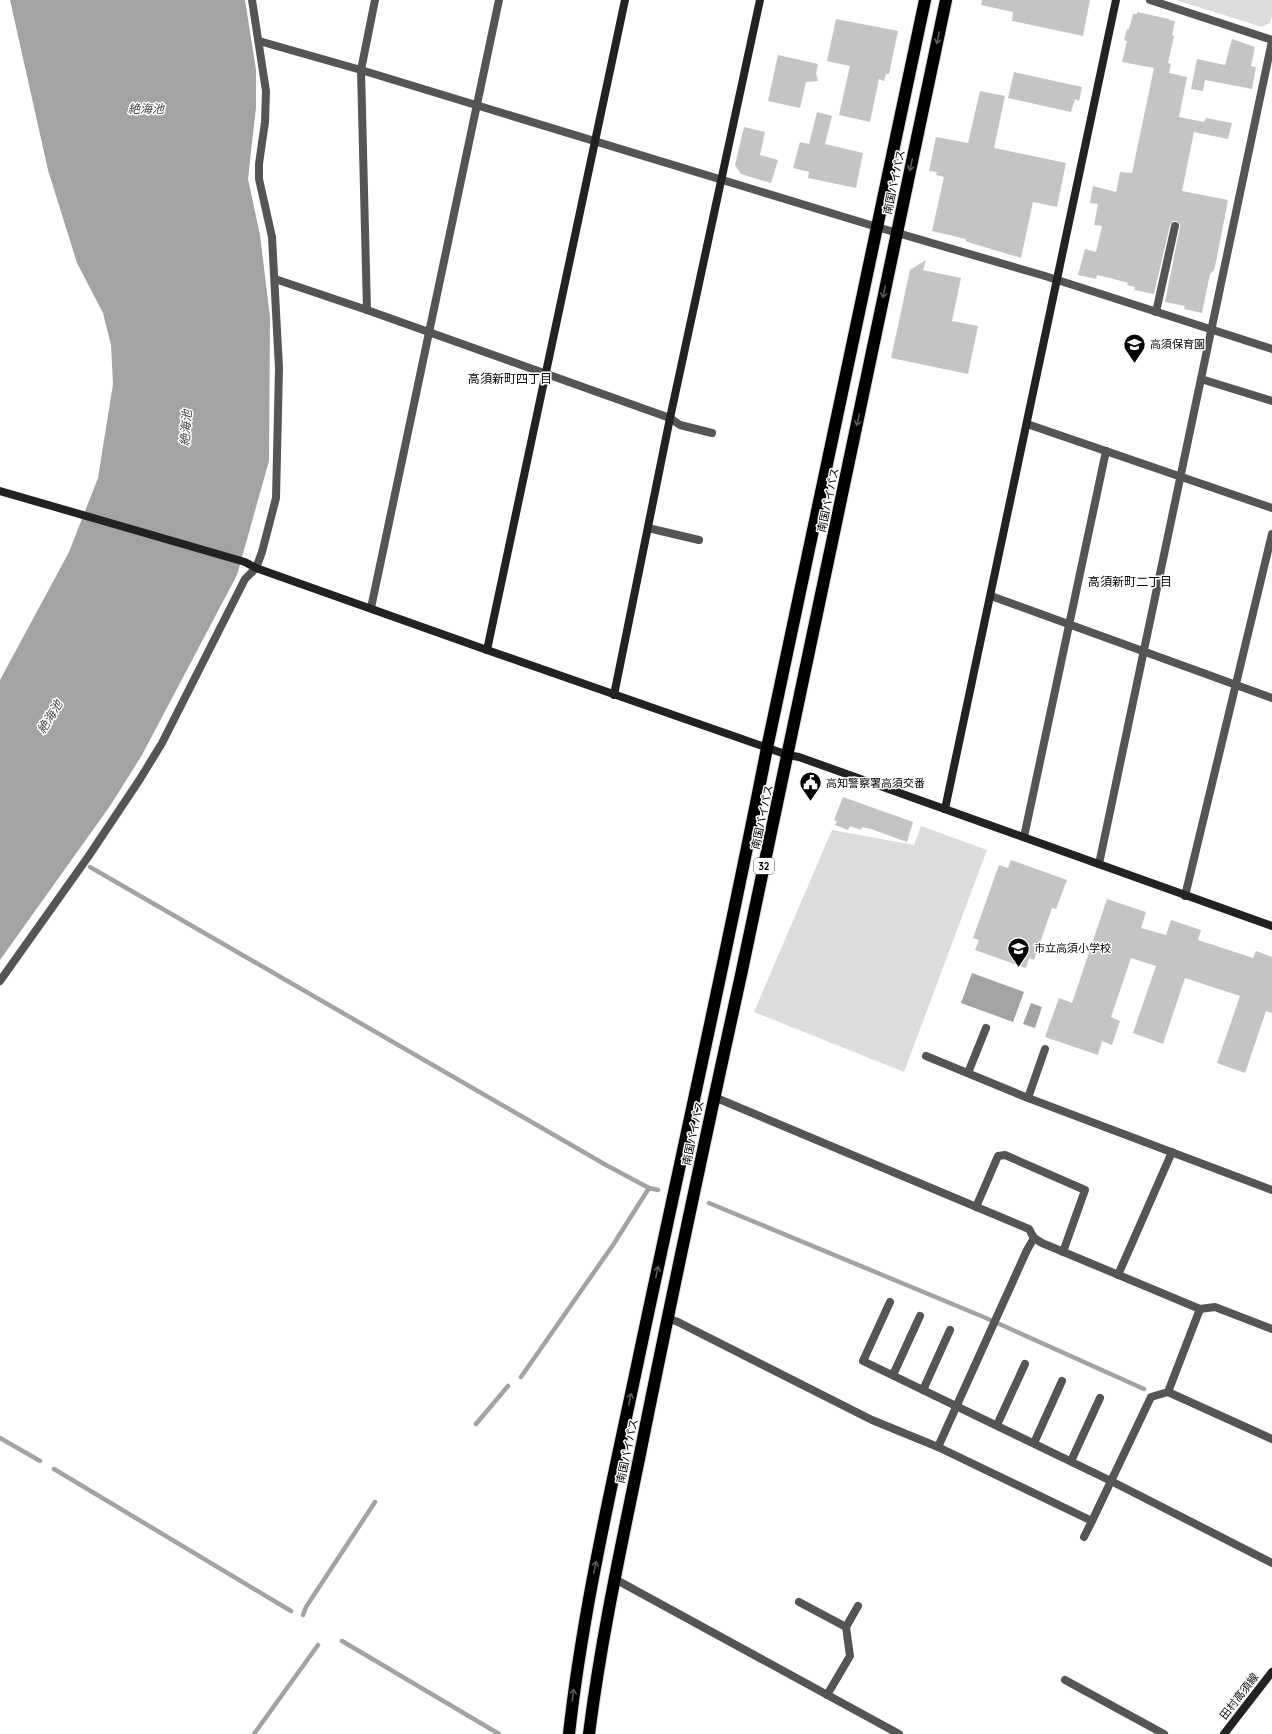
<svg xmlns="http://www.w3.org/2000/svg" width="1272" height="1734" font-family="Quicksand,'Noto Sans JP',sans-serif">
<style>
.green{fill:#dcdcdc}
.water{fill:#a3a3a3}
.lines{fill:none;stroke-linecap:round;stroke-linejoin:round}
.stream{stroke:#a3a3a3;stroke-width:4.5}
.building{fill:#c4c4c4}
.highway-casing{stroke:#dbdbdb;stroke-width:14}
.street{stroke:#555;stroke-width:8}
.secondary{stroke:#222;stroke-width:8}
.highway{stroke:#000;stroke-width:12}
.oneway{stroke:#595959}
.labels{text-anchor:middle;stroke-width:3;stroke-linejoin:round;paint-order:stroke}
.shield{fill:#fff;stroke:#4c4c4c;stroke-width:1}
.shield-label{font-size:10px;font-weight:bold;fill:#000}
.street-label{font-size:11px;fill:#000;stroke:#fff}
.poi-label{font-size:11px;fill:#000;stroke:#fff;text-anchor:start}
.water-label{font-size:12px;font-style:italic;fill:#444;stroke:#fff}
.neighbourhood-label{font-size:12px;fill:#000;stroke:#fff}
</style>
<rect width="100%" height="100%" fill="#fff"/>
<!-- green -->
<g class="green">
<polygon points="1176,0 1272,0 1272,16 1270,23 1262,27"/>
<polygon points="921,826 987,850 904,1072 754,1012 832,830 914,845"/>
</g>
<!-- water -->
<g class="water">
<polygon points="10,0 245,0 256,70 256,107 248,179 260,235 270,317 269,461 237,575 142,755 110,806 0,960 0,680 69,552 98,478 113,384 111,345 103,313 77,263 48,170"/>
<polygon points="972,973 1024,992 1013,1022 961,1003"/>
<polygon points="1031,1003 1042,1007 1035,1028 1023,1024"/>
</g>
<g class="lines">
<!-- stream -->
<g class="stream">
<polyline points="90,867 606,1165 649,1188 658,1190"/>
<polyline points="709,1203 986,1318 1144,1389"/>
<polyline points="521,1377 613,1245 649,1188"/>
<polyline points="476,1424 508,1386"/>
<polyline points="0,1438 40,1461"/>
<polyline points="54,1469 291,1611"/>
<polyline points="303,1615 306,1607 375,1502"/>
<polyline points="342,1641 499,1734"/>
<polyline points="254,1734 318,1645"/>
</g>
</g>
<!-- building -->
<g class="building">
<polygon points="982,0 1090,0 1083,36 1012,21 1013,12 981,5"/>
<polygon points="1137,12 1169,19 1169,20 1175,21 1172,35 1174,36 1168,63 1171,64 1169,73 1187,77 1179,117 1204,122 1206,118 1232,123 1228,139 1194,132 1182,191 1228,200 1217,257 1214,270 1210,274 1202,313 1184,309 1185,306 1165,302 1180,227 1180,224 1177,221 1173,221 1170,225 1154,294 1134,290 1135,287 1127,285 1128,283 1110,278 1097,275 1096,279 1078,275 1085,249 1096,252 1102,226 1094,225 1098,204 1090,203 1093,186 1116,192 1120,172 1132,173 1154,68 1122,62 1127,41 1124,40 1127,29 1129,29 1133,14 1137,14"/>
<polygon points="836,19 898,31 889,74 886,74 884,81 879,79 870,122 839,115 850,66 827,61"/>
<polygon points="1232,39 1255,47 1251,66 1256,67 1252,89 1205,80 1203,91 1191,89 1197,59 1225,65"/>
<polygon points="778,55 818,64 816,73 818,81 806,82 800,108 768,101"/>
<polygon points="1014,72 1082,87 1079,101 1075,99 1071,112 1008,98"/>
<polygon points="980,91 1005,96 994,148 1066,163 1057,207 1033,202 1021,258 971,243 966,241 966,239 932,231 944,177 936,175 937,172 929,171 936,137 968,143"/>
<polygon points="817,112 832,116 825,144 863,153 856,188 808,178 809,172 793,168 800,142 809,144"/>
<polygon points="744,127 765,132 760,155 778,160 771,183 741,174 735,165"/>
<polygon points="926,260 923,270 961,278 952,321 978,326 968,374 891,358 910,270"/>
<polygon points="843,797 913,822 907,842 871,829 862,827 861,830 850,826 848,830 835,825 837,821 834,820"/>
<polygon points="1011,860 1067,880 1056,909 1052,908 1034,960 1029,958 1026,968 975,950 979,940 973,938 999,865 1008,868"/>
<polygon points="1107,899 1146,912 1141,928 1166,935 1171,920 1201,930 1198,940 1253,958 1256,951 1272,957 1272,1013 1266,1011 1245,1073 1217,1063 1240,996 1185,978 1163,1044 1133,1033 1156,966 1131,958 1111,1017 1120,1021 1112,1045 1102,1041 1098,1055 1045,1037 1059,998 1072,1003"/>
</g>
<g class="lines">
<defs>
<g id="highway">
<path d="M569,1734C583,1608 612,1485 638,1361C681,1157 727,953 767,748L925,0"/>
<path d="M589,1734C601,1639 621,1547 640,1454C672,1294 706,1135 741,975C811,651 877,325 946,0"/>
</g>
</defs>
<!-- highway casing -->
<use href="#highway" class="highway-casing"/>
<!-- street -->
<g class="street">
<polyline points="1150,0 1272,40"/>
<polyline points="259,41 361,70 877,227 1045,276 1272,349"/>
<polyline points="275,279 367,310 670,418 680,425 712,433"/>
<polyline points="367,310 361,70 375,0"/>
<polyline points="1156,312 1175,226"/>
<polyline points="1201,379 1272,401"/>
<polyline points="1027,424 1272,508"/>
<polyline points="648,528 699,540"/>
<polyline points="991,596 1272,698"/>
<polyline points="371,608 499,0"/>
<polyline points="1024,837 1106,451"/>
<polyline points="1099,864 1272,41"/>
<polyline points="1185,896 1272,534"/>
<polyline points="0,981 88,857 140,779 162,743 245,579 256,568 262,552 276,498 279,368 272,237 259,179 259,164 265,122 266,91 252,0"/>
<polyline points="926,1056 1028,1098 1272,1190"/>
<polyline points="968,1073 986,1028"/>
<polyline points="714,1097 1029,1229 1034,1238 1042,1243 1200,1309 1215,1307 1272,1329"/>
<polyline points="1028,1098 1045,1049"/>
<polyline points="976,1207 998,1156 1005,1155 1085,1190 1063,1252"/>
<polyline points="1118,1275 1172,1152"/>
<polyline points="890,1302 863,1361 1111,1481 1272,1563"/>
<polyline points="667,1318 678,1322 872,1420 938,1447 1092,1521 1151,1397 1168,1392 1200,1309"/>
<polyline points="893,1375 920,1316"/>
<polyline points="923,1390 950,1330"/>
<polyline points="1168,1392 1272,1439"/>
<polyline points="997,1425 1025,1364"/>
<polyline points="1034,1443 1062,1381"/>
<polyline points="938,1447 1027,1250 1034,1238"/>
<polyline points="1071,1461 1100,1398"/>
<polyline points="1084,1537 1092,1521"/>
<polyline points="613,1578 899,1734"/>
<polyline points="799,1602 846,1627 850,1656 827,1695"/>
<polyline points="846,1627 858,1606"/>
<polyline points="1065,1680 1164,1734"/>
</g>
<!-- secondary -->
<g class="secondary">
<polyline points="0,491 245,562 256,568 487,650 788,755 799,757 1272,926"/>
<polyline points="487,650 625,0"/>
<polyline points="614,695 670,418 760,0"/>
<polyline points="945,809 1116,0"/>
<polyline points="1224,1734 1272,1672"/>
</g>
<!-- highway -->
<use href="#highway" class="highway"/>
</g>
<!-- one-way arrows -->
<defs><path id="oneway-shaft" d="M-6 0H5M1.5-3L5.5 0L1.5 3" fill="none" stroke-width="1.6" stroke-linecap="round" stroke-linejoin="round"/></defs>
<g class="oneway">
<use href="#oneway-shaft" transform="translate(938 38) rotate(102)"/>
<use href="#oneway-shaft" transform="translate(911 165) rotate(102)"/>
<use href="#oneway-shaft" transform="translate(884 292) rotate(102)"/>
<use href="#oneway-shaft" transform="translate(858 420) rotate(102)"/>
<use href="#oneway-shaft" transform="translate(657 1272) rotate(-78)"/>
<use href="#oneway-shaft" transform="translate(630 1399) rotate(-78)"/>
<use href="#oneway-shaft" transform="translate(595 1567) rotate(-78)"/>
<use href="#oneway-shaft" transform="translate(573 1695) rotate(-82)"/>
</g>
<!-- icons -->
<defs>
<symbol id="school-pin" viewBox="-11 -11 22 30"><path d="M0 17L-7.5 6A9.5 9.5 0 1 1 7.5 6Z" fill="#000" stroke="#fff"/><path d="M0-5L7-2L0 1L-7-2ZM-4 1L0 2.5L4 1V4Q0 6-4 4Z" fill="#fff"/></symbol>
<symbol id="civic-pin" viewBox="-11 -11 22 30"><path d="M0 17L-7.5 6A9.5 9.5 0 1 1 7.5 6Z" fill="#000" stroke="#fff"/><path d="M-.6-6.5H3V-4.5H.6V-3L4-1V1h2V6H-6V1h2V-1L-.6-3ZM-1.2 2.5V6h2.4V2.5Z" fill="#fff"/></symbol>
</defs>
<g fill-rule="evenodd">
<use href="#school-pin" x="1122" y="332" width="25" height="34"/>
<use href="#civic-pin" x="798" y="770" width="25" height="34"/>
<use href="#school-pin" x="1006" y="936" width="25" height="34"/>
</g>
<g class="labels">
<!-- shield labels -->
<rect class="shield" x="754" y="858" width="20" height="16" rx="3"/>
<g class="shield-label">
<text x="764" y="870">32</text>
</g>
<!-- street labels -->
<g class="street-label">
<text transform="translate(894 182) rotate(-78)" y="4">南国バイパス</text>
<text transform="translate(828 500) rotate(-78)" y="4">南国バイパス</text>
<text transform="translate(762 817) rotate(-78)" y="4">南国バイパス</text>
<text transform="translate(693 1133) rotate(-78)" y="4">南国バイパス</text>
<text transform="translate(627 1451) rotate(-78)" y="4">南国バイパス</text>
<text transform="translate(1239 1696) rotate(-52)" y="4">田村高須線</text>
</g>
<!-- poi labels -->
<g class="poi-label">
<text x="1150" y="348">高須保育園</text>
<text x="826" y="787">高知警察署高須交番</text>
<text x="1034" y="952">市立高須小学校</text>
</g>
<!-- water labels -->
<g class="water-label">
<text x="146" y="113">絶海池</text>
<text transform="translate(186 428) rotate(-86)" y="4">絶海池</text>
<text transform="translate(50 717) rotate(-58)" y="4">絶海池</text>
</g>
<!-- neighbourhood labels -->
<g class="neighbourhood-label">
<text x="510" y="383">高須新町四丁目</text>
<text x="1130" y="586">高須新町二丁目</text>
</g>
</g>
</svg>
